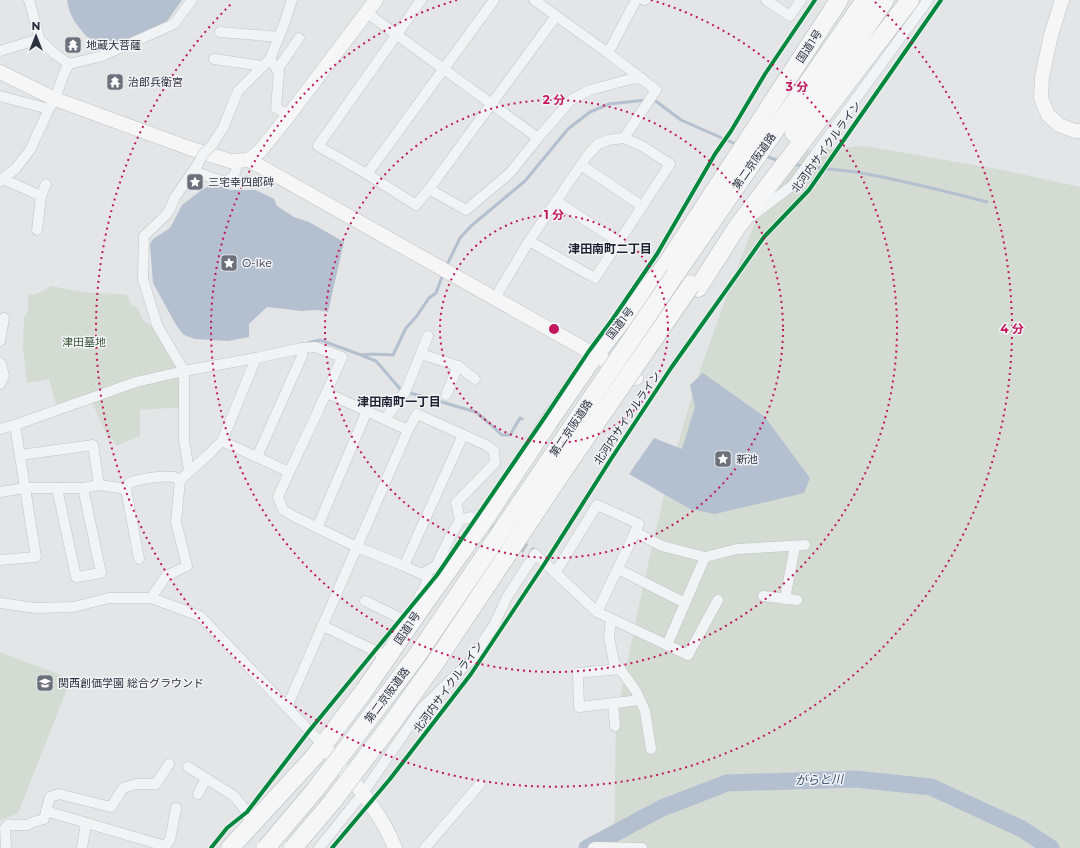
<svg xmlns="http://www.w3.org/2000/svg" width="1080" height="848" font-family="Montserrat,'Noto Sans JP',sans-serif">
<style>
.green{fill:#d3dbd3}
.water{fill:#b4c0cf}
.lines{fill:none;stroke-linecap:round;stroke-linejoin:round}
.stream{stroke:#b4c0cf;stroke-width:3}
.river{stroke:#b4c0cf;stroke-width:17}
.street-tunnel{stroke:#bec1c5;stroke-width:10;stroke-dasharray:10 5;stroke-linecap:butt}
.street-casing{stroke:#c1c3c5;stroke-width:11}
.secondary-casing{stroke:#c1c3c5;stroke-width:15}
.highway-casing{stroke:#b5b8bc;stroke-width:19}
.street{stroke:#f2f3f4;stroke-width:10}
.secondary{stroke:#f6f6f6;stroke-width:14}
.highway{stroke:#f6f6f6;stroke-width:18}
.street-bridge-casing{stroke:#c1c3c5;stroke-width:11;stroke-linecap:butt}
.highway-bridge-casing{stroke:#b5b8bc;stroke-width:19;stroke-linecap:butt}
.street-bridge{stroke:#f2f3f4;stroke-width:10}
.highway-bridge{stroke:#f6f6f6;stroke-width:18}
.cycleway-casing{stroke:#f1f3f6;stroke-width:6}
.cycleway{stroke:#00873e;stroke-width:4}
.ring{fill:none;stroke:#c2185b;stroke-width:2;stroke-dasharray:2 4}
.labels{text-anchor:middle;stroke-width:3;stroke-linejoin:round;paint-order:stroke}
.poi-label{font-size:11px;fill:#2b313f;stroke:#f1f3f6;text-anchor:start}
.street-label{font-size:11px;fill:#2b313f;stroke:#f1f3f6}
.park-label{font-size:11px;fill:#3e593a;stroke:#f1f3f6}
.neighbourhood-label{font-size:12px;font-weight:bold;fill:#1d2330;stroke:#f1f3f6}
.water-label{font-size:12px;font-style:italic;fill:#394e6f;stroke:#f1f3f6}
.centre{fill:#c2185b;stroke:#f1f3f6;stroke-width:2}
.ring-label{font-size:12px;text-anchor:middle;font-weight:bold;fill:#c2185b;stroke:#f1f3f6;stroke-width:3;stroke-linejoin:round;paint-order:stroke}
</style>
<rect width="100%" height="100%" fill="#e3e5e7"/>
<!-- green -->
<g class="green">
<polygon points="865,146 997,169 1080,187 1080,848 614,848 616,719 642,591 668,478 697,379 729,289 773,176 804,151"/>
<path d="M52,286C66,289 79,292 93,293C104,294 116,293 127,295L132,305L137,307L143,320L151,326L179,369L126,381L56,404L49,379L27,383L23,348L24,318L28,310V295L36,294Z"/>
<polygon points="178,375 180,379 183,407 140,410 140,436 116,446 113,440 108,438 91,400"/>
<polygon points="0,652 71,679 18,813 0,821"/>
</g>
<!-- water -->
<g class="water">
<polygon points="67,0 182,0 167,21 160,26 136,37 115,44 93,40 86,36 74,21 69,10"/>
<polygon points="212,184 231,190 256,190 274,199 277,206 294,217 309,222 344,242 328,312 318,310 302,311 267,307 249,324 249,337 228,341 195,339 184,335 176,325 153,283 150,244 153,239 170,228 182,205 203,189"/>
<polygon points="703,373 765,417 810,478 804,493 715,514 690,509 629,474 654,438 682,449 695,407 690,385"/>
</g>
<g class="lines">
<!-- stream -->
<g class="stream">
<polyline points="652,99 653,99 681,120 738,145"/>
<polyline points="765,156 779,161"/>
<path d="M792,164C815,169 839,169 862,173C904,181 945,191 987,202"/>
<polyline points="446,267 460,238 471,226 525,181 568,129 590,112 609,104 646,100"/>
<polyline points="308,343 320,340 361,355 373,354 393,355 406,328 416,317 429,298 436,293 443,274"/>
<polyline points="363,356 376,361 401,390"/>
<polyline points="407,392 476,412 490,424 502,435 510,435 520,418 522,419"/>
</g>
<!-- river -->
<polyline class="river" points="587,848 662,808 727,783 855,779 931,787 1022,829 1051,848"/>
<!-- street-tunnel -->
<polyline class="street-tunnel" points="478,521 535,554"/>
<defs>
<g id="street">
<polyline points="421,0 318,146 367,174 416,205 429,189 556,16"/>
<polyline points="534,0 608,53 656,90 624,138"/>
<polyline points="644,0 645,0"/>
<polyline points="766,0 790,16 801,0"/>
<polyline points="367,13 538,138"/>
<polyline points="220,32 279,37"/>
<polyline points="39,39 55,54 69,64"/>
<polyline points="0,51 39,39 37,28 29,0"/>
<polyline points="608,53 636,0"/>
<polyline points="214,59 263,66"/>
<polyline points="270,59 279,72 276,108 289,115"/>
<polyline points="277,70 299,38"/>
<polyline points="0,96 49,109"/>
<polyline points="212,145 223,128 238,91 270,59 284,24 292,0"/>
<polyline points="581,165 642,206"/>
<polyline points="367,174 494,0"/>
<polyline points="3,179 41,196 46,184"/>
<path d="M189,179L199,173L210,177L226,182C236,175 236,173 237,161"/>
<polyline points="0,181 16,168 30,150 49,109 55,99 64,73 69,64 102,56 174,24 192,0"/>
<polyline points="429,189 466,210 510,173 538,138 571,100 590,90 631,79 642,78"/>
<polyline points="556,201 619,242"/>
<polyline points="752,216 793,185 928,0"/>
<polyline points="37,230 41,196"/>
<polyline points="495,298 529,241 587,156 598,144 608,140 624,138 642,146 670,164 595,278 529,241"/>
<polyline points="0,341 4,318"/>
<polyline points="421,354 458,366 475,379"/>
<polyline points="0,363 1,364 4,376 0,384"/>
<polyline points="327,393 408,430"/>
<polyline points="446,395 458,366"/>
<polyline points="385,419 405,392 428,336"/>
<path d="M0,429L15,425L136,382L184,371L256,358L302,348L315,347L342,357C322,405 299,450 278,497L283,510L295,517L357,547L404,566L422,574L436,566L450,537L460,520"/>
<polyline points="222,441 289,472"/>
<polyline points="20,455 93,445 99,485"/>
<polyline points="257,457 302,356 302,348"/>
<polyline points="189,471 184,440 184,371 157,325 143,279 144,236 166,215 170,209 175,197 198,164"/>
<polyline points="57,488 76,577 101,573 83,488"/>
<polyline points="126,489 139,559"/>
<path d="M0,492L25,488H83L99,485L126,489L129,483C139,479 164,475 174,477C176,478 178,479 180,480"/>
<polyline points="317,528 367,411"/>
<polyline points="705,557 737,549 805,545"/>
<polyline points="0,560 36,557 15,425"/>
<polyline points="404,566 463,435"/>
<polyline points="618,569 685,603"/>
<polyline points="555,573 597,505 639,524 597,612"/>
<polyline points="763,596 797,600"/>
<polyline points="419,597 426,585 427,571"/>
<polyline points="151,598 166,576 187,566 176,522 180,480 209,454 222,441 256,358"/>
<polyline points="785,599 795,546"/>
<polyline points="365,601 404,620"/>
<polyline points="0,603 36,608 73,607 109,598 151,598 200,616 323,745"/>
<polyline points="611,619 609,637 614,663 620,669 636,691 645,711 651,749"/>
<polyline points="323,626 384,655"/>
<polyline points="667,645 688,655 718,600"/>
<polyline points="620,669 578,673 579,707 640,700"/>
<polyline points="613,704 615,726"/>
<polyline points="287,707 408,430 417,414 486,445 494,451 495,463 456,503 460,520 471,517"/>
<polyline points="188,767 234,796 247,812 249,819"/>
<polyline points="198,794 206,779"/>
<polyline points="46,811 165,846 164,848"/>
<polyline points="165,846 170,840 176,808"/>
<polyline points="6,848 5,828 8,825 27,825 33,822 44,819 50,797 59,794 111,807 123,788 136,784 156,784 169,764"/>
<polyline points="82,848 86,823"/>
<polyline points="319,848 363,793 421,709 470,661 494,625 507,597 535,554 545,563 597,612 667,645 705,557 662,546 635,532"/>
<polyline points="425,848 480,784"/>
<polyline points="593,848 595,847 642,848"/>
</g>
<g id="secondary">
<polyline points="1062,0 1051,35 1042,77 1041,98 1048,115 1059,125 1075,131 1080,131"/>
<polyline points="0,72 55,99 189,148 230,161 249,160 636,378"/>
<polyline points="249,160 260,151 289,115 376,0"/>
<path d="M323,745C349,777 380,809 395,848"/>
</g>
<g id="highway">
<polyline points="794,133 885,0"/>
<polyline points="675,275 865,0"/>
<polyline points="698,288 737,227 910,0"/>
<polyline points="230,848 314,757 364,691 424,604 485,519 548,423 595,355 666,265 839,0"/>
</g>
</defs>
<!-- street casing -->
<use href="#street" class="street-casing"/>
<!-- secondary casing -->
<use href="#secondary" class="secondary-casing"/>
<!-- highway casing -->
<use href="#highway" class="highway-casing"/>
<!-- street -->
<use href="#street" class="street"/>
<!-- secondary -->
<use href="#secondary" class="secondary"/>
<!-- highway -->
<use href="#highway" class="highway"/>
<defs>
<polyline id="street-bridge" points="198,164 203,154 212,145"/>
<g id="highway-bridge">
<polyline points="266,848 315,790 418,654 675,275"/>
<polyline points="293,848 332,802 392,723 435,663 563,471 691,285"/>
</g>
</defs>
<!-- street-bridge casing -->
<use href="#street-bridge" class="street-bridge-casing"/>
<!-- highway-bridge casing -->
<use href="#highway-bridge" class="highway-bridge-casing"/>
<!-- street-bridge -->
<use href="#street-bridge" class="street-bridge"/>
<!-- highway-bridge -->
<use href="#highway-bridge" class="highway-bridge"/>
<defs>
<g id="cycleway">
<polyline points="211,848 227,828 247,812 309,731 437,575 547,414 589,351 612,320 657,254 715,154 731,131 765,74 815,0"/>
<polyline points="332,848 390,779 471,674 545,563 611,459 671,368 764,237 809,190 941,0"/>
</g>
</defs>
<!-- cycleway casing -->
<use href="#cycleway" class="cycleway-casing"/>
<!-- cycleway -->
<use href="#cycleway" class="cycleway"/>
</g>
<!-- distance rings -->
<g class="ring">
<circle cx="554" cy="329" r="114"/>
<circle cx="554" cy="329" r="229"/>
<path d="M651 0A343 343 0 1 1 457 0"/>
<path d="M875 2A458 458 0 1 1 233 2"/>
</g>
<!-- icons -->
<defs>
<symbol id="temple-square" viewBox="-11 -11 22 22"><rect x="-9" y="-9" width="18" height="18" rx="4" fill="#6b707a" stroke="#f1f3f6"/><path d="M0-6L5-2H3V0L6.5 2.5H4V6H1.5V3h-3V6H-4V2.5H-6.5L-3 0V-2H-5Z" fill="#fff"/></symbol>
<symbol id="sight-square" viewBox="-11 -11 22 22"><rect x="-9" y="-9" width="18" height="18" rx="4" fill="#6b707a" stroke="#f1f3f6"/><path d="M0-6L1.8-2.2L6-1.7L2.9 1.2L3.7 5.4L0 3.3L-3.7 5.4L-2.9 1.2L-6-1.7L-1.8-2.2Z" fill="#fff"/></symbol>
<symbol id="school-square" viewBox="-11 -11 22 22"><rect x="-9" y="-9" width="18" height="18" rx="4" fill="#6b707a" stroke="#f1f3f6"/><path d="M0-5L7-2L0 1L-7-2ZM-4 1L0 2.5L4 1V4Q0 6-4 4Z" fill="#fff"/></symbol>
</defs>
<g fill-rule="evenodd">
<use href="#temple-square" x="63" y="35" width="20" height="20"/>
<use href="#temple-square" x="105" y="72" width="20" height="20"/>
<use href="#sight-square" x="185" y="172" width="20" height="20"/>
<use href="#sight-square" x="219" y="253" width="20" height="20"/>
<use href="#sight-square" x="713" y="449" width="20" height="20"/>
<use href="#school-square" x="35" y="673" width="20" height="20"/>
</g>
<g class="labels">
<!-- poi labels -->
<g class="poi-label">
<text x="86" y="49">地蔵大菩薩</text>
<text x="128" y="86">治郎兵衛宮</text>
<text x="208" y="186">三宅幸四郎碑</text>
<text x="242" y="267">O-Ike</text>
<text x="736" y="463">新池</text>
<text x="58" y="687">関西創価学園 総合グラウンド</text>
</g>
<!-- street labels -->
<g class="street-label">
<text transform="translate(809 46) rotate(-57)" y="4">国道1号</text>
<text transform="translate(826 147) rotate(-54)" y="4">北河内サイクルライン</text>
<text transform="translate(754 161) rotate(-55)" y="4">第二京阪道路</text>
<text transform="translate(620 323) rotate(-52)" y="4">国道1号</text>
<text transform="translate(627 418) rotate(-56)" y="4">北河内サイクルライン</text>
<text transform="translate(571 428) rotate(-56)" y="4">第二京阪道路</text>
<text transform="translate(407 628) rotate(-56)" y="4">国道1号</text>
<text transform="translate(448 687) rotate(-54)" y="4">北河内サイクルライン</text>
<text transform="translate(387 695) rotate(-53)" y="4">第二京阪道路</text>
</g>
<!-- park labels -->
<g class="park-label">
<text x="84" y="346">津田墓地</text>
</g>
<!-- neighbourhood labels -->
<g class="neighbourhood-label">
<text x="610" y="253">津田南町二丁目</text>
<text x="399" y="406">津田南町一丁目</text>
</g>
<!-- water labels -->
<g class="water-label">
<text transform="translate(819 780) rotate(-2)" y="4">がらと川</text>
</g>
</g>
<circle cx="554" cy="329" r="6" class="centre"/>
<g class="ring-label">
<text x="797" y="91">3 分</text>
<text x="554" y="104">2 分</text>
<text x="554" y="219">1 分</text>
<text x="1012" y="333">4 分</text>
</g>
<!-- north arrow -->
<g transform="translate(36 36)" stroke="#f1f3f6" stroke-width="3" paint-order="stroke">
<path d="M0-3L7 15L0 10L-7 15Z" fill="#2b313f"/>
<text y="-6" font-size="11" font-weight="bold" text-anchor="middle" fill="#2b313f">N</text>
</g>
</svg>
